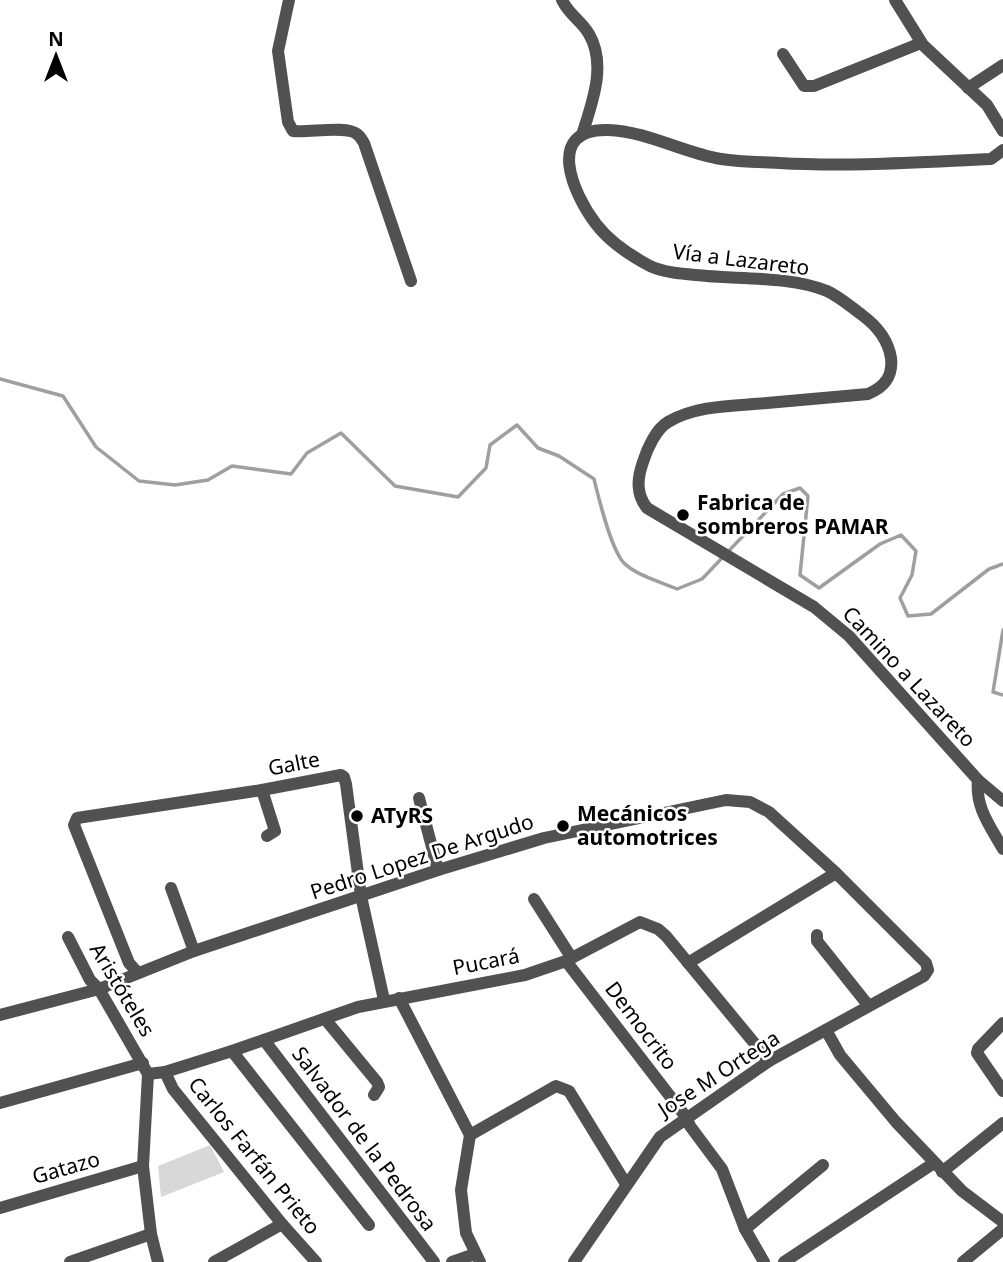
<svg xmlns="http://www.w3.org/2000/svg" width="1003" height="1262" font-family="'Noto Sans',sans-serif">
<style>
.green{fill:#d8d8d8}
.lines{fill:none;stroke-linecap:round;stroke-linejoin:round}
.stream{stroke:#9f9f9f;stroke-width:3.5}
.minor{stroke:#515151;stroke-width:12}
.poi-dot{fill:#000;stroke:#fff;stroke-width:2.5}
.labels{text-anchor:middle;stroke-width:5;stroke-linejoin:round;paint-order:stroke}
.street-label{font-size:21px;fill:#000;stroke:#fff}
.poi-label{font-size:21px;font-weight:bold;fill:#000;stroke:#fff;text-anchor:start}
</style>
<rect width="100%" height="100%" fill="#fff"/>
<!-- green -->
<polygon class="green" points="210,1145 224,1172 161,1197 158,1166"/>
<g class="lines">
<!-- stream -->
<g class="stream">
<path d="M0,379L63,396L96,447L139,481L175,485L208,480L232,466L291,474L307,453L341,433L395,486L458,497L486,468L490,445L517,425L538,448L559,456L594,479C599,499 610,546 623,562C635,575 661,582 677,589L702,579L783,494L800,488L808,496L800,575L819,588L880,544L901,535L916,551L912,575L900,598L908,616L931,614L989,569L1003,564"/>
<polyline points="1003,630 993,692 1003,695"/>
</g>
<!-- minor -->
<g class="minor">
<path d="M289,0L278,51L288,122L293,131C309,133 346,125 357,134C360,136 362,140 364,143L411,281"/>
<path d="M562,0C569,15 581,20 589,34C607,65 592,103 582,135"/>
<polyline points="895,0 923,45 987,105 1003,131"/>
<polyline points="783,54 804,86 814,86 921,43"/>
<polyline points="968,88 1003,65"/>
<path d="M1003,150L991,159C921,162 850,167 779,163C760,162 740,162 721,159C683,153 647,131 608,130C544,128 573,194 596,224C609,241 631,256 650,266C668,274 687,274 707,276C744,279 793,277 827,291C840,297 851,307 862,315C877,326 888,339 891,358C893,376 885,387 868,394C835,397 801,400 767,403C734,406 697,405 668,422C656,429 647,449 643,462C637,479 636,494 647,508L814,607L849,636L978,780L1003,801"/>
<path d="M978,780C975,807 990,826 1003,849"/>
<polyline points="262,790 275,831 267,836"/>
<polyline points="419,798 438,870"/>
<polyline points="171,888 194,951"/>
<polyline points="534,899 571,957"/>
<polyline points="817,935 817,941 868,1005"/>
<polyline points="68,937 90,980 99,989 148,1074 143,1166 151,1234 158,1262"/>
<polyline points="566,961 686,1117 690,1126 722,1169 745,1229 764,1262"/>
<polyline points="688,963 836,873"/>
<polyline points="138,973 129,963 74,825 77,818 262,790 341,775 344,777 346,784 361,896 384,1000"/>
<polyline points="399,998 470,1135 461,1190 466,1233 480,1262"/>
<polyline points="0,1015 99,989 194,951 438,870 544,838 726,800 750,802 769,812 836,873 926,963 928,970 924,976 769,1061 660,1137 574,1262"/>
<polyline points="325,1019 377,1082 379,1087 374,1095"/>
<polyline points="1003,1023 978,1049 977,1053 1003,1091"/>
<polyline points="826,1030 840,1055 896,1122 962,1191 1003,1222"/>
<polyline points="264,1040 434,1262"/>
<polyline points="232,1051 369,1225"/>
<polyline points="165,1072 173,1089 282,1224 316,1262"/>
<polyline points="148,1074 165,1072 232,1051 358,1007 525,975 566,961 640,922 658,929 666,936 769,1061"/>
<polyline points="0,1103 143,1063"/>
<polyline points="470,1135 556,1086 569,1091 626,1184"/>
<polyline points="942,1172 1003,1123"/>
<polyline points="0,1208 143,1166"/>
<polyline points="745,1229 823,1165"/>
<polyline points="70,1262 151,1234"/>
<polyline points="214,1262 282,1224"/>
<polyline points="452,1262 475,1254"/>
<polyline points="784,1262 934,1163"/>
<polyline points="963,1262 1003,1229"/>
</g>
</g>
<!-- markers -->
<g class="poi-dot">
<circle cx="683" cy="515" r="7"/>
<circle cx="357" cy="816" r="7"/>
<circle cx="563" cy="826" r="7"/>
</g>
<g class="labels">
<!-- street labels -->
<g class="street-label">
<text transform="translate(741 260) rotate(7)" y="7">Vía a Lazareto</text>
<text transform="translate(909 677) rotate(47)" y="7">Camino a Lazareto</text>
<text transform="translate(294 764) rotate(-11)" y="7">Galte</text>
<text transform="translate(422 857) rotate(-18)" y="7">Pedro Lopez De Argudo</text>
<text transform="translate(486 962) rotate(-11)" y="7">Pucará</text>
<text transform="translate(122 990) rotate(59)" y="7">Aristóteles</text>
<text transform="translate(641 1026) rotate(53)" y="7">Democrito</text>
<text transform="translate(719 1074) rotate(-33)" y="7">Jose M Ortega</text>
<text transform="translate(364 1139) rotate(53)" y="7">Salvador de la Pedrosa</text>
<text transform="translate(254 1156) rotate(51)" y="7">Carlos Farfán Prieto</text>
<text transform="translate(66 1168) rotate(-16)" y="7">Gatazo</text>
</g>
<!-- poi labels -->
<g class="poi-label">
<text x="697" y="510">Fabrica de<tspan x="697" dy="24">sombreros PAMAR</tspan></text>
<text x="577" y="821">Mecánicos<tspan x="577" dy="24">automotrices</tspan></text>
<text x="371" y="823">ATyRS</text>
</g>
</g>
<!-- north arrow -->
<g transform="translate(56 56)" stroke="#ffffff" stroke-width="5" paint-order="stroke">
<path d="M0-5L12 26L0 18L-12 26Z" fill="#000000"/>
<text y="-10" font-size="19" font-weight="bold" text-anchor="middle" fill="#000000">N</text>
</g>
</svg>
